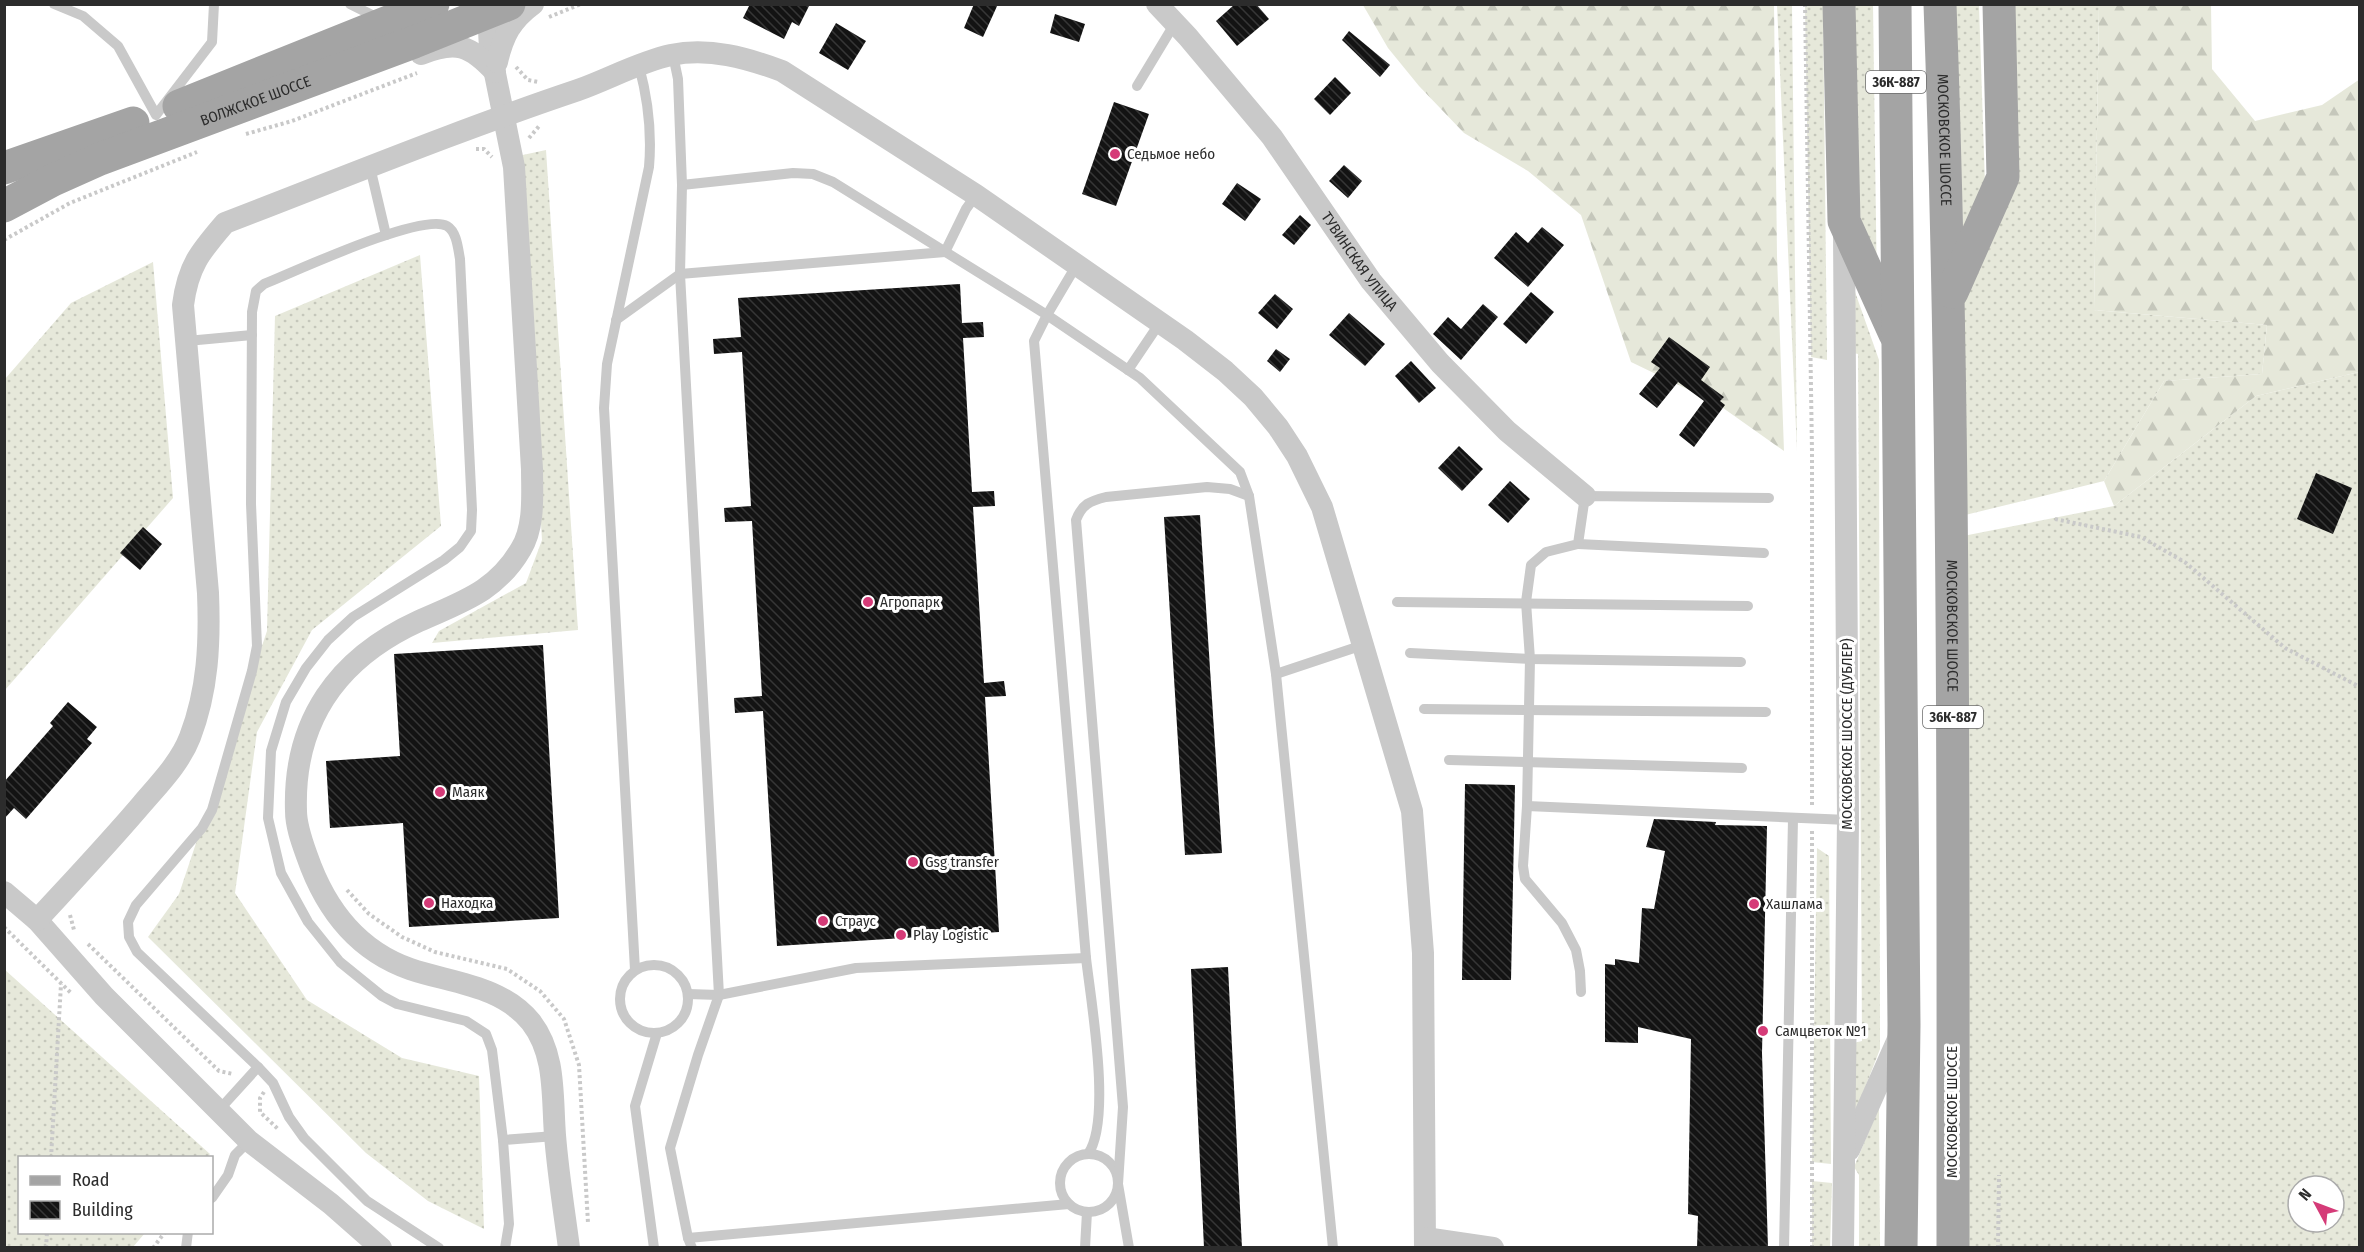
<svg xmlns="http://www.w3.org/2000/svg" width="2364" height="1252" font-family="'Fira Sans Condensed',sans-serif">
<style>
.grass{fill:url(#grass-dots);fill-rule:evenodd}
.forest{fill:url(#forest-firs)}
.building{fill:url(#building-back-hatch)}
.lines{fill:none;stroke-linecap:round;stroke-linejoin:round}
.path{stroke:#c9c9c9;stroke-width:4;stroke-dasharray:3 3;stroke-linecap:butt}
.lane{stroke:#c9c9c9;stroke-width:10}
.street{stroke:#c9c9c9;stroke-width:22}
.primary{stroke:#a4a4a4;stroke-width:33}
.poi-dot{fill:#d53b78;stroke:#fff;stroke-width:2}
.labels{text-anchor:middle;stroke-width:6;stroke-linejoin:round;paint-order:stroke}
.shield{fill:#fff;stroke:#6b6b6b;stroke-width:1.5}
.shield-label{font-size:14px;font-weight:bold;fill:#2c2c2c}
.street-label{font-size:15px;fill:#2c2c2c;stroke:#fff}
.poi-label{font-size:15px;fill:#2c2c2c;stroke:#fff;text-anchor:start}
</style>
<defs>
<pattern id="grass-dots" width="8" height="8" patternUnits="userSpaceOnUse" patternTransform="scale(1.5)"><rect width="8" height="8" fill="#e6e8da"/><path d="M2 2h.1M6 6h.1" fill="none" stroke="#c5c7bb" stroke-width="1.8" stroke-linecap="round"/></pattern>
<pattern id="forest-firs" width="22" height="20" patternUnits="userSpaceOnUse" patternTransform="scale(1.5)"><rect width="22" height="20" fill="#e6e8da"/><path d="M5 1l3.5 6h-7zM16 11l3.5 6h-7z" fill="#c5c7bb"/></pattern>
<pattern id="building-back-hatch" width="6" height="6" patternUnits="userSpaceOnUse" patternTransform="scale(1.5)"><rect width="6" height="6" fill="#131313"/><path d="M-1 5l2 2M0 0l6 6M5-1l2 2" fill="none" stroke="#363636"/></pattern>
</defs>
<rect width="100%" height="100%" fill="#fff"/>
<!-- grass -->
<g class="grass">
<polygon points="1777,5 1792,5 1797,451"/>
<polygon points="1805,5 1823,5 1827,360 1811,357"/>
<polygon points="1851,5 1873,5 1877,295 1852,240"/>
<polygon points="1954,5 1979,5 1985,185 1960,244"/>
<polygon points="1999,5 2099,5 2094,310 2267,325 2262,374 2164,381 2104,481 1953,518 1948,301 2003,177"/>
<polygon points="546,150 578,630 432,643 439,631 526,583 542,540 518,156"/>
<polygon points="420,255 441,526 312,630 257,732 235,893 307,1000 402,1058 479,1076 484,1229 428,1201 366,1153 148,937 179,894 267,631 275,316"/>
<polygon points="153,262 173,498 5,690 5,379 71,303"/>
<polygon points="1854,289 1879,360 1880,1049 1854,1116 1854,1043 1862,1041 1858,354 1849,352"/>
<path d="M2359,372V1247L1951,1248L1953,538L2114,506L2256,396ZM2298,1186H2334V1222H2298Z"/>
<polygon points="1817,848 1829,856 1831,1164 1812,1162"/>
<polygon points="4,969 210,1154 207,1158 20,1158 20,1232 145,1233 133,1247 5,1247"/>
<polygon points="1879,1107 1880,1247 1859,1247 1859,1175 1854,1167"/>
<polygon points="1812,1181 1832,1183 1830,1247 1812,1247"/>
</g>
<!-- forest -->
<g class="forest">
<polygon points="1363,5 1774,5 1777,256 1784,451 1716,403 1631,362 1581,215 1528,171 1464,133 1419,86 1388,48"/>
<polygon points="2099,5 2211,5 2212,69 2255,121 2322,105 2360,79 2359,372 2256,396 2114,506 2104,481 2164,381 2262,374 2267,325 2094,310"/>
</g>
<!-- building -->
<g class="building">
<polygon points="750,4 810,4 799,26 792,22 784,39 743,18"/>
<polygon points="974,4 998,4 983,37 964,28"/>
<polygon points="1235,4 1256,4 1269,19 1237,46 1216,21"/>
<polygon points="1055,14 1085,24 1079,42 1050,33"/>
<polygon points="836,23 866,41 848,70 819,53"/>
<polygon points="1349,31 1390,65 1380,77 1342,40"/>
<polygon points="1335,77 1351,93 1330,115 1314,99"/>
<polygon points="1114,102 1149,114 1116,206 1082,194"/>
<polygon points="1344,165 1362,181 1348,198 1329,181"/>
<polygon points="1237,183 1261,199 1245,221 1222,204"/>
<polygon points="1300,215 1311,225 1294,245 1282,235"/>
<polygon points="1542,227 1564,245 1528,287 1494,258 1516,232 1528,243"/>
<polygon points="960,284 962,323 983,322 984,337 963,338 972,492 994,491 995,506 973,507 984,683 1004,681 1006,696 985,697 999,932 777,946 763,711 735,713 734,698 762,696 752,521 725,522 724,508 751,506 742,352 714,354 713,339 741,337 738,298"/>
<polygon points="1531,292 1554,312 1526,344 1503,324"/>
<polygon points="1275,294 1293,309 1277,329 1258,313"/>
<polygon points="1483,304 1498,317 1461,360 1433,334 1448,317 1461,329"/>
<polygon points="1349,313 1385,344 1365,366 1329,335"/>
<polygon points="1669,337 1710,367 1701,380 1724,397 1720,401 1725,405 1694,447 1679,435 1704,401 1678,382 1657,408 1639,394 1660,368 1651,362"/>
<polygon points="1276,349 1290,359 1280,372 1267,361"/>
<polygon points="1411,361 1436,388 1419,403 1395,376"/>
<polygon points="1459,446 1483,469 1462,491 1438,468"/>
<polygon points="2316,473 2352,488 2333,534 2297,519"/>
<polygon points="1510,481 1530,499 1508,523 1488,505"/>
<polygon points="1200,515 1222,853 1185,855 1164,517"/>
<polygon points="143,527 162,544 140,570 120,553"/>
<polygon points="543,645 559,918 409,927 403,823 330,828 326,761 400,756 394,654"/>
<polygon points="68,702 97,727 87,739 92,743 26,819 14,808 4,819 4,782 53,726 50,723"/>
<polygon points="1465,784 1515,785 1511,980 1462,980"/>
<polygon points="1654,819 1716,822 1715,825 1767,826 1762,1053 1768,1248 1697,1248 1698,1216 1688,1214 1691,1039 1638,1027 1638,1043 1605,1042 1605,964 1615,965 1615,959 1639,963 1642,908 1654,909 1665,851 1646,847"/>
<polygon points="1228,967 1242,1248 1204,1248 1191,969"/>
</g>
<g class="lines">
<!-- path -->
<g class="path">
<polyline points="1805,4 1812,452 1812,805"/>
<polyline points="549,17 581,4"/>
<polyline points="516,67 528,80 538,82"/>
<polyline points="246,134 292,121 417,73"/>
<polyline points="529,138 540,125"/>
<polyline points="476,149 484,149 492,157"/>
<polyline points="4,240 70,203 197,152"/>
<polyline points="2055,519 2141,537 2186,563 2285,648 2360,687"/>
<polyline points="347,890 369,914 402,937 435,952 507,969 540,991 564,1019 579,1065 588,1223"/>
<polyline points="70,915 74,930"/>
<polyline points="4,927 71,993"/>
<polyline points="88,944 219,1071 233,1074"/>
<polyline points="264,1092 260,1098 260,1112 279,1130"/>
<polyline points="51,1158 61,984"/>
<polyline points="46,1248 47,1232"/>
<polyline points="153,1248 165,1232"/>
<polyline points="1812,1248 1812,830"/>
<polyline points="1998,1248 1999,1175"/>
</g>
<!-- lane -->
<g class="lane">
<polyline points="54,4 83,16 118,46 156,115 212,42 214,4"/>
<polyline points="350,4 380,19"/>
<polyline points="673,55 678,79 682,185 793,173 813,174 833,182 1047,315 1034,341 1086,958"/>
<polyline points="1137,86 1175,23"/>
<polyline points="370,167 386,235"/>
<polyline points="682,185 680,274 719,995 698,1055 670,1148 688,1238 692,1248"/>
<polyline points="1076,266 1047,315 1140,378 1240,472 1249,496 1276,674 1363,645"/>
<polyline points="616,320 680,274 945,252 966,209 976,195"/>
<polyline points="187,341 252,335"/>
<polyline points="1128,370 1159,324"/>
<polyline points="1578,544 1764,553"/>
<polyline points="1397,602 1748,606"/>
<polyline points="1410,653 1530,659 1741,662"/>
<polyline points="1276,674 1333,1248"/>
<polyline points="1424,709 1766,712"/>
<polyline points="1449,760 1742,768"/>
<polyline points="1527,806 1848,820"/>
<circle cx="654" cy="999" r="34"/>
<path d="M635,970L604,408L607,364L649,167C652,132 648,99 639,66"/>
<polyline points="1581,992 1580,971 1576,950 1562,923 1525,879 1523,866 1527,806 1530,659 1526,602 1531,565 1546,552 1578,544 1585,496 1769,498"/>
<path d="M688,994L719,995L856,968L1086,958C1091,1002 1112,1120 1088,1154"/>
<polyline points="219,1110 258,1067"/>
<polyline points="503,1140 555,1136"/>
<circle cx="1089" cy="1183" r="29"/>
<polyline points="212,1198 228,1175 235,1155 249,1141"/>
<polyline points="688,1238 1069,1204"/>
<polyline points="186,1248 188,1232"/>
<path d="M439,1248L367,1201L304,1138L289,1117L273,1083L258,1067L137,952L129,937L128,922L136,905L202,828L212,810L252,671L257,646L251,504L252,312L256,291L264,284C294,272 422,212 447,226C457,232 458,249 460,259L472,510L471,531L460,547L444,560L353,617L328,640L306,668L286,702L271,751L268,818L281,873L308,922L340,962L382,996L397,1004L466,1021L486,1034L492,1050L503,1140L509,1224L505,1248"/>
<polyline points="654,1248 635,1106 657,1033"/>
<polyline points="1085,1248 1087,1212"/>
<path d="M1129,1248L1118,1184L1123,1107L1076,520C1082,504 1090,501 1106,497L1207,487L1230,489L1249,496"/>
<polyline points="1784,1248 1793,819"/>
</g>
<!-- street -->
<g class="street">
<path d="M490,4L488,12L490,49L514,167L532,469C532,494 535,526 521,549C496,592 461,602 419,621C338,658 293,721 296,811C296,826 302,842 307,856C325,908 356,950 410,969C451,983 501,985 531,1022C556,1054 552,1096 555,1135C558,1173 564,1210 569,1248"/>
<path id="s1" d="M1157,4L1188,37L1272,137L1371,281L1440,363L1507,431L1585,496"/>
<path d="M421,54C456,40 470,45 495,72"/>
<path d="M497,62C503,36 511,20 533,4"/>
<polyline points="4,892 37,920 104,996 249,1141 331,1204 381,1248"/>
<path d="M37,920C72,882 108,844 142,804C159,784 180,763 190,737C208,690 210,643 208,593L183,305C188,266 200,252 225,223C342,178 459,130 578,90C609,79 639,62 671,55C709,47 747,58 782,71L976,195L1185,340L1225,371L1253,397L1278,427L1297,456L1322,507L1412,811L1423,953L1425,1248"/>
<polyline points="1849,1150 1899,1037"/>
<polyline points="1425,1238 1493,1248"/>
<polyline points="1843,1248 1848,820 1844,232"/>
</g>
<!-- primary -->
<g class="primary">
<polyline points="1839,4 1844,221 1895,334"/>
<polyline points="1895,4 1904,1025 1901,1248"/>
<path id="s2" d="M1940,4C1955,419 1953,833 1953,1248"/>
<polyline points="179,106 433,4"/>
<polyline points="4,168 133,123"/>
<path id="s3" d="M4,206L53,180L100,159L414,42L509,4"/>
<polyline points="1952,292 2003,177 1999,4"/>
</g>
</g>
<!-- markers -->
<g class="poi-dot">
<circle cx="1115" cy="154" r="6"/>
<circle cx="868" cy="602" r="6"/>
<circle cx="440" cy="792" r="6"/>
<circle cx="913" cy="862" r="6"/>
<circle cx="429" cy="903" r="6"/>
<circle cx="1754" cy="904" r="6"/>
<circle cx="823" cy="921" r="6"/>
<circle cx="901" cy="935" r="6"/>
<circle cx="1763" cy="1031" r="6"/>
</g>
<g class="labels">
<!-- shield labels -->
<g class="shield">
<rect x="1866" y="71" width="60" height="22" rx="4.5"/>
<rect x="1923" y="706" width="60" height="22" rx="4.5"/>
</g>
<g class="shield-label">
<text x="1896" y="87">36К-887</text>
<text x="1953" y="722">36К-887</text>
</g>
<!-- street labels -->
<g class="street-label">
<text dy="5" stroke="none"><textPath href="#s3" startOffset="273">ВОЛЖСКОЕ ШОССЕ</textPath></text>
<text dy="5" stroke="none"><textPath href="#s2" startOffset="136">МОСКОВСКОЕ ШОССЕ</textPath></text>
<text dy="5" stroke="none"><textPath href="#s1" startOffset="328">ТУВИНСКАЯ УЛИЦА</textPath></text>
<text dy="5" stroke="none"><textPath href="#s2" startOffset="622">МОСКОВСКОЕ ШОССЕ</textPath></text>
<text transform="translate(1847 734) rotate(-90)" y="5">МОСКОВСКОЕ ШОССЕ (ДУБЛЕР)</text>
<text transform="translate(1952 1112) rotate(-90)" y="5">МОСКОВСКОЕ ШОССЕ</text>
</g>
<!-- poi labels -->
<g class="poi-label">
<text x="1127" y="159">Седьмое небо</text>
<text x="880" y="607">Агропарк</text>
<text x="452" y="797">Маяк</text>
<text x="925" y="867">Gsg transfer</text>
<text x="441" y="908">Находка</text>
<text x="1766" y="909">Хашлама</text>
<text x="835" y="926">Страус</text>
<text x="913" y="940">Play Logistic</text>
<text x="1775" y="1036">Самцветок №1</text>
</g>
</g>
<!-- border -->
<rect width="2364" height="1252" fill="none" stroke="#2c2c2c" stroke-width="12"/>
<!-- legend -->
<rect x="18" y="1156" width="195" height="78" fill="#ffffff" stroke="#ababab" stroke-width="1.5"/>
<rect x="30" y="1176" width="30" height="9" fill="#a4a4a4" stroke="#ababab" stroke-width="1.5"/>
<text x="72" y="1186" font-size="18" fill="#2c2c2c">Road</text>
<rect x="30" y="1201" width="30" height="18" fill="url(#building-back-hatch)" stroke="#ababab" stroke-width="1.5"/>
<text x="72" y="1216" font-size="18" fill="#2c2c2c">Building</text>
<!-- north arrow -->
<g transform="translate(2316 1204) rotate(311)"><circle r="28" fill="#ffffff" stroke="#ababab" stroke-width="1.5"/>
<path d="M0-4.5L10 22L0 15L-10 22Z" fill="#d53b78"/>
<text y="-9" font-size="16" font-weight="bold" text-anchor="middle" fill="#2c2c2c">N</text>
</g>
</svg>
